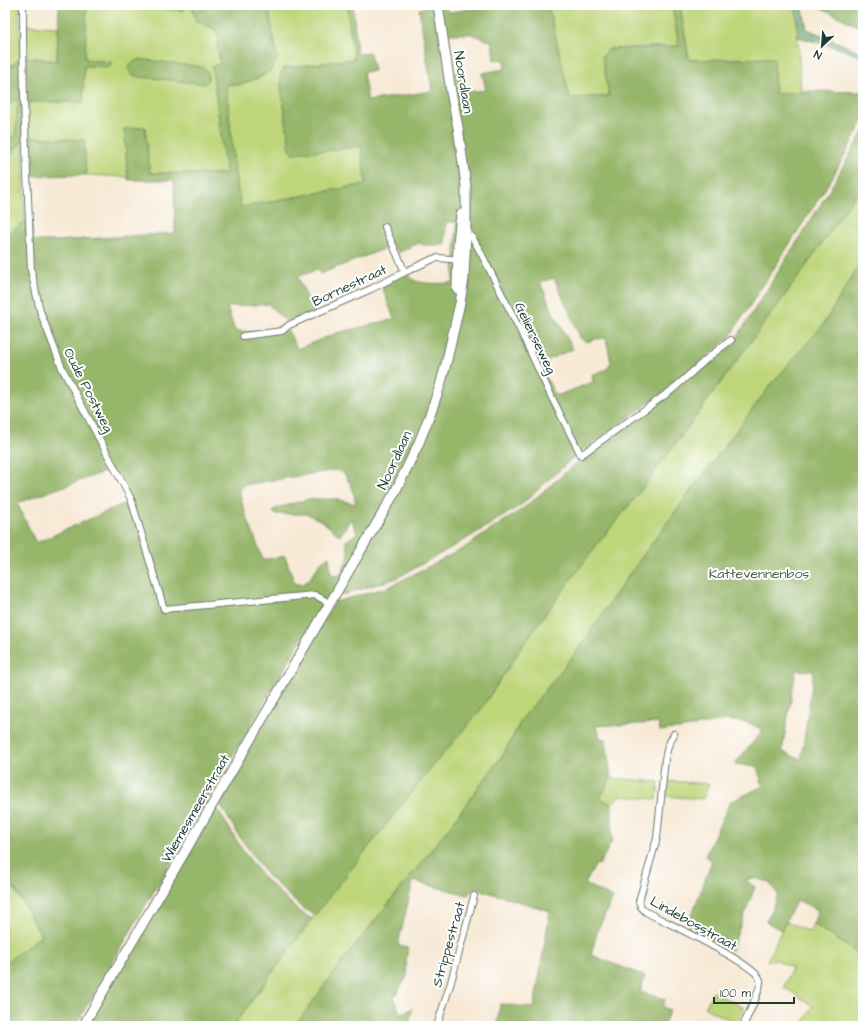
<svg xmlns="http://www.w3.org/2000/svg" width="868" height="1031" font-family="'Architects Daughter',sans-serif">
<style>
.green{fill:#bed57a;stroke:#6e8957}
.forest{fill:#96b66a;stroke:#5a7a4f;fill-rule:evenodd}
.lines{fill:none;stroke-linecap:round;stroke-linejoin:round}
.stream{stroke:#76b5e9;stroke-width:1.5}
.minor-casing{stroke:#6b796c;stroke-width:8}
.secondary-casing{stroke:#6b796c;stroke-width:11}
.minor{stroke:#fff;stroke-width:6}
.secondary{stroke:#fff;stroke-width:9}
.labels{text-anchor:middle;stroke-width:4;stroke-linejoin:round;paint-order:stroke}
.street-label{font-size:14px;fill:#1f3d34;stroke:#fff}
.park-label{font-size:14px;fill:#476346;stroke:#fff}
</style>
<rect width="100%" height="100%" fill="#fff"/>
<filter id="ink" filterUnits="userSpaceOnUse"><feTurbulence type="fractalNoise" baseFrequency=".025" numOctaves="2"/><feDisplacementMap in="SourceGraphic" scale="8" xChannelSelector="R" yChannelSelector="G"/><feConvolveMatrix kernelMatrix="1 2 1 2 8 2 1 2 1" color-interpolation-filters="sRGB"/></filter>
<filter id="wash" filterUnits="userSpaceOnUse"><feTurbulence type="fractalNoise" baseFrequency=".012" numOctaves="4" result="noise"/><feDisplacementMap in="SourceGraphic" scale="16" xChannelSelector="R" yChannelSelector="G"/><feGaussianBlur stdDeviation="0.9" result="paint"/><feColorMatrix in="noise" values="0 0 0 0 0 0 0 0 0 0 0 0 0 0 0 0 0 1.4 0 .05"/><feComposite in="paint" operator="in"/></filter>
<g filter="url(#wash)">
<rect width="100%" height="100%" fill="#f7e9d5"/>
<!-- green -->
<g class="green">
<polygon points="5,5 19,5 21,57 5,72"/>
<polygon points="87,5 130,5 186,8 185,5 194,5 193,11 205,25 216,29 220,38 219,57 221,63 212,67 226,174 149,173 145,127 124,129 128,177 86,175 84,140 28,137 28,102 83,102 84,66 111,62 84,59"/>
<polygon points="268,5 347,5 354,59 284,68 280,77 290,150 334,150 361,146 366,184 241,207 235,174 226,86 232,84 239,85 262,76 271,70 277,58"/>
<polygon points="548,5 672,5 679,46 609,49 602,56 610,96 569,98"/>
<polygon points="680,5 796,5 801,91 781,94 774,93 773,58 689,60"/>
<polygon points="26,25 58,27 57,61 26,57"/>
<polygon points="18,97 16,133 5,146 5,108"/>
<polygon points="23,140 25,221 5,236 5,160"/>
<polygon points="863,184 863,259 823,325 770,386 678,508 628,576 580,647 522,719 504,753 447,830 334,972 295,1026 233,1026 323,904 434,764 479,712 527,639 582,563 639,493 797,279"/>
<polygon points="611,778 659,782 657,799 619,796 612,804 600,798"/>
<polygon points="667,781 709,784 703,799 666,796"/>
<polygon points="14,888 41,936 5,963 5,892"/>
<polygon points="786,921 809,932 813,924 863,957 863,1022 861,1026 801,1026 813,1006 784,987 792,968 775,959 767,961"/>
<polygon points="713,992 744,1008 738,1024 705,1008"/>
</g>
<!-- forest -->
<g class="forest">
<polygon points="59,5 87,5 85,59 111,62 110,67 84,66 83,102 28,102 26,57 57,61"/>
<polygon points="130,5 185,5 186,8 182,11"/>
<path d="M194,5H268L277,58L271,70L263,76L239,85L232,84L226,86L235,174L241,207L366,184L361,146L334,150L293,153L290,150L280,77L284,68L354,59L347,5H353L357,54L370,53L374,71L363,72L368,101L432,91L419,9L435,5H444L448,12L480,8V5H548L570,98L609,96L602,56L609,49L679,46L672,5H680L689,60L774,58L775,93L781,94L801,91L863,92V122L861,125L832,178L729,338L669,389L576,455L521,505L463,541L397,578L345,594L326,597C242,740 159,883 75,1026H5V963L41,936L15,888L5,892V236L25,221H32L33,241H55L175,233L174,180H128L124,129L145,127L150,173L226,174L212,67L221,63C218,55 216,46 219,38L216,29L205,25L196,21L193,11ZM448,34H472L492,42L494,60L504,59L505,69L482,73L486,90L466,92L462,73H454ZM446,222H457L453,283C443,283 423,285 414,280C411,278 410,276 408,273L382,286L394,319L337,333L297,349L290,334L283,325L266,332L235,331L227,307L268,304L286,321H296L314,313L298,277L318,269L320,274L394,245L398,253L419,243L424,245H445ZM554,278L581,339L587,342L595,339L606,338L611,363L607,369L592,375L593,382L556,396L539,364L573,349L552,310L540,282ZM113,469L130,501L36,543L17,503ZM336,470L344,473L352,487L356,504L335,499H309L280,507L272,511L275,514H307L322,521L340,536L351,518L357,533L346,541L349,556L340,576L331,575L329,556L322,561L308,581L302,584H295L285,556L263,560L244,509L240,495V491L243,485Z"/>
<polygon points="796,5 802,5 807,29 863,53 863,55 798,37"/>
<polygon points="816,5 863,5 863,29"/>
<polygon points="21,57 23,140 5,160 5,146 16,133 18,98 5,108 5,72"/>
<path d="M140,59L202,67C209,71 209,74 208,81L204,84L152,78H143L132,75L128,69L131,63Z"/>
<polygon points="863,132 863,184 797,279 639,493 602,538 527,639 479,712 434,764 315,915 302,908 267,875 239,836 218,801 335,602 389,587 464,548 525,507 586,455 673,391 734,342 829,191"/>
<polygon points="28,137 84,140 86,175 30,176"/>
<path d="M863,259V957L813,924L818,910L797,900L781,930L766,922L778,895L769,882L755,878L745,880L755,887L731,950L687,928L712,861L705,856L730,802L763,786L757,767L735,764L763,730L749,723L727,720L679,729H672L660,731L658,723L595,726L599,733L600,738L606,739L611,778L600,798L612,804V841L599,865L596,864L585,884L613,898L598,929L591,955L645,976L640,992L665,999L663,1007L670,1010L663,1026H497L500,1004L534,1008L550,911L474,888L468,895L413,881L398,945L408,948L406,959L407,977L394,997L400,1013L412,1009L409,1026H295L334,972L447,830L504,753L522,719L580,647L628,576L678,508L770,386L823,325ZM796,670L814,671L801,760L782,751Z"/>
<polygon points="216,807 244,852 264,878 300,912 312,919 233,1026 87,1026"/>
</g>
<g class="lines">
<!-- stream -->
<polyline class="stream" points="798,5 802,32 863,58"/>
</g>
</g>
<g filter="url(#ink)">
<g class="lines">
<defs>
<g id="minor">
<polyline points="23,5 23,36 24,101 31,270 40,311 62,368 131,499 164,609 315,595 331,604"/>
<polyline points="385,227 405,272"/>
<polyline points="466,234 472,237 481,253 522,334 552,398 581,455 672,390 710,356 731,340"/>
<polyline points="243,336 282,331 289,325 371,289 405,272 433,259 439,258 461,260"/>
<path d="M674,734L668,746L665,759L657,838L639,901L641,907L646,912C663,921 758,965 760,980C762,988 747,1017 743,1026"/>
<polyline points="437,1026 451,982 474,896"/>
</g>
<g id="secondary">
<polyline points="457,289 458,243 461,214"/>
<polyline points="83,1026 395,492 418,445 429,417 440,386 446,364 460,303 464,278 466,234 466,186 458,127 451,92 438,5"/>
</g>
</defs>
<!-- minor casing -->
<use href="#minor" class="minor-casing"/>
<!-- secondary casing -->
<use href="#secondary" class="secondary-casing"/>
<!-- minor -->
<use href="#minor" class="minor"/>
<!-- secondary -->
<use href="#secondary" class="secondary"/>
</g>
</g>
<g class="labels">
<!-- street labels -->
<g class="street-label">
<text transform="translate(464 82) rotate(81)" y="5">Noordlaan</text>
<text transform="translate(349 285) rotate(-25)" y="5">Bornestraat</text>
<text transform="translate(536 338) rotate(64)" y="5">Gelierseweg</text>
<text transform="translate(89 390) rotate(63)" y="5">Oude Postweg</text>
<text transform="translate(394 460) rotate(-65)" y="5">Noordlaan</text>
<text transform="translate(195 808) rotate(-60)" y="5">Wiemesmeerstraat</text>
<text transform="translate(694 923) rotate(29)" y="5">Lindebosstraat</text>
<text transform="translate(448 944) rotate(-74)" y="5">Strippestraat</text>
</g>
<!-- park labels -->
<g class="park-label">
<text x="759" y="578">Kattevennenbos</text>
</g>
</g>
<!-- margin -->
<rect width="868" height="1031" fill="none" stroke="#fff" stroke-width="20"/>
<!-- north arrow -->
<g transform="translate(822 46) rotate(206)" stroke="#ffffff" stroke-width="3" paint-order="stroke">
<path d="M0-3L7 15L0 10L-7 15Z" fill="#1f3d34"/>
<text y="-6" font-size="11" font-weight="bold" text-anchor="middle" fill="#1f3d34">N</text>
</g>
<!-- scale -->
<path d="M714 997v6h80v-6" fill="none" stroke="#1f3d34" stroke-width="2"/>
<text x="720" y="997" font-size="12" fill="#1f3d34" stroke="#ffffff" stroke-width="3" paint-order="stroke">100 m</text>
</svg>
